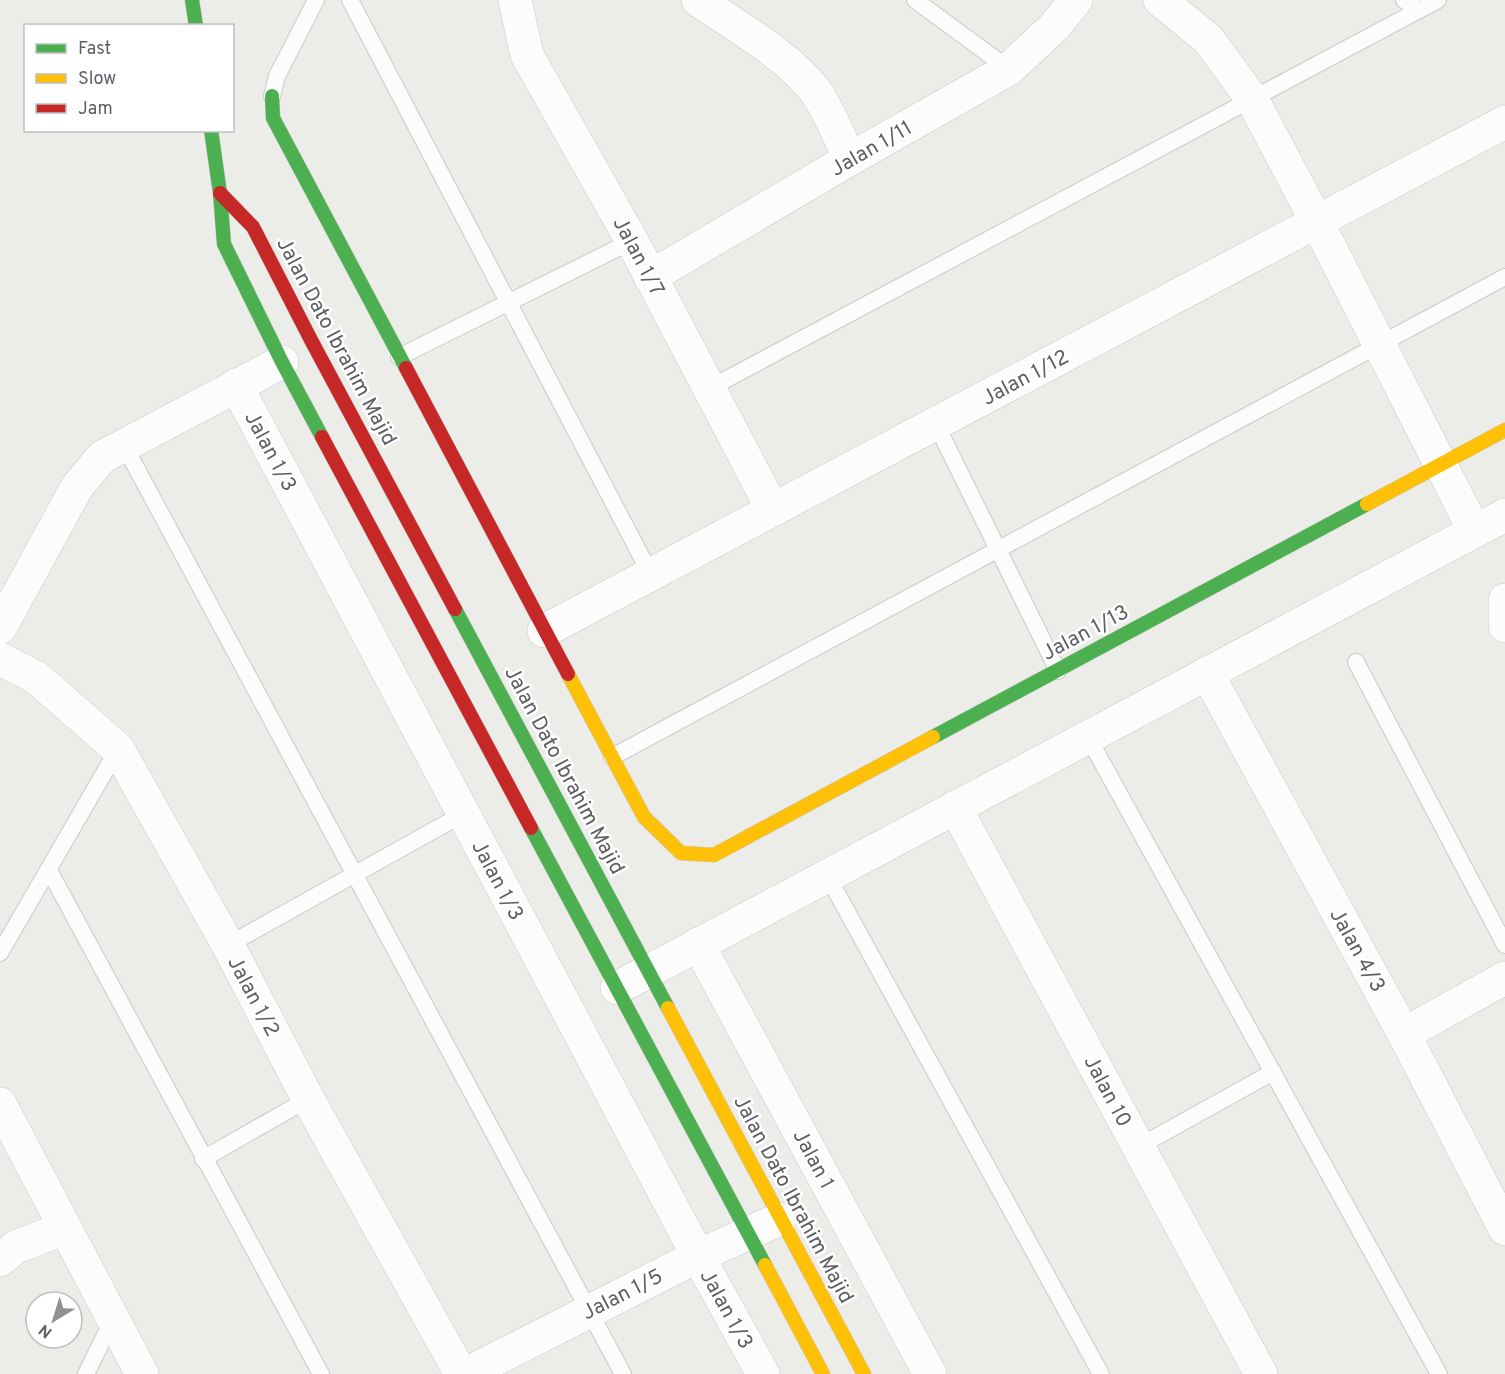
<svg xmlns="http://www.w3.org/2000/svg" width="1505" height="1374" font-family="Overpass,sans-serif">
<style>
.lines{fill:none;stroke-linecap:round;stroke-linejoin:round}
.lane-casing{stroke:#c9c9ca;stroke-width:18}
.street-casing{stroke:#c9c9ca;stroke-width:34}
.fast-casing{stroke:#c8c9c8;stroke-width:15}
.slow-casing{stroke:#c8c9c8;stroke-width:15}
.jam-casing{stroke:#c8c9c8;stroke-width:15}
.lane{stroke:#fcfcfc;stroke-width:16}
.street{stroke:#fcfcfc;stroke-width:33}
.fast{stroke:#4caf50;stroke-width:14}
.slow{stroke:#ffc107;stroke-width:14}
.jam{stroke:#c62828;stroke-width:14}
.labels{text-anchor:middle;stroke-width:5;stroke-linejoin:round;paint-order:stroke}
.street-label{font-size:21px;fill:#5d5f65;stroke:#fff}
</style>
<rect width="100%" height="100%" fill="#ecece8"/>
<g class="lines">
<defs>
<g id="lane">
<polyline points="350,0 651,575"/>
<polyline points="915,0 1009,69"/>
<polyline points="1404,0 1419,10"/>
<polyline points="272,96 277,76 316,0"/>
<polyline points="399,357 632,241"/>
<polyline points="710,388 1438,0"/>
<polyline points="936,424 1058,671"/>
<polyline points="124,445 623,1374"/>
<polyline points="1356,662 1505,945"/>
<polyline points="1088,737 1439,1374"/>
<polyline points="612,757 1505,277"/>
<polyline points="49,870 321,1374"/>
<polyline points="827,875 1101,1374"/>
<polyline points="228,945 463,814"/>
<polyline points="0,953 118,749"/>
<polyline points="1138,1147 1273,1072"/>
<polyline points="203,1159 308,1099"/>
<polyline points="86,1374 113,1319"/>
</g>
<g id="street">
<polyline points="515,0 527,55 632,241 773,510"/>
<path d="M698,0C736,26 789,56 816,92C830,112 839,137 850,159"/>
<polyline points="1160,0 1208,39 1252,99 1317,222 1474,530"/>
<polyline points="650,277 850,159 1009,69 1054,27 1076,0"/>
<polyline points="236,385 698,1256 763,1374"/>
<polyline points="1505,600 1505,626"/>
<polyline points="0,628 77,487 102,457 282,362"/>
<polyline points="544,631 1505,122"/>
<polyline points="0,659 37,678 118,749 228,945 308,1099 461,1374"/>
<polyline points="1207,673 1404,1034 1505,1229"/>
<polyline points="955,807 1261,1374"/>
<polyline points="698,944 930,1374"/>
<polyline points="617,988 1505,515"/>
<polyline points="1404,1034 1505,978"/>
<polyline points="0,1104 142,1374"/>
<polyline points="0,1260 16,1247 65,1228"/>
<polyline points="466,1374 698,1256 780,1219"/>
</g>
<g id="fast">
<polyline points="192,0 196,26"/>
<polyline points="272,96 273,118 406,368"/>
<polyline points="211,130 220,193 224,244 282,362 322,437"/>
<polyline points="455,609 668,1008"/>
<polyline points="933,737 1367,504"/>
<polyline points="531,828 765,1265"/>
</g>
<g id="slow">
<polyline points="1367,504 1505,430"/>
<polyline points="568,674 644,817 681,853 714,855 933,737"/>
<polyline points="668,1008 864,1374"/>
<polyline points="765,1265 823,1374"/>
</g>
<g id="jam">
<polyline points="220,193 253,227 311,340 455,609"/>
<polyline points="406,368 568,674"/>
<polyline points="322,437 531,828"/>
</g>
</defs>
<!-- lane casing -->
<use href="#lane" class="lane-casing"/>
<!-- street casing -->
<use href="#street" class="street-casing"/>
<!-- fast casing -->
<use href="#fast" class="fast-casing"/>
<!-- slow casing -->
<use href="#slow" class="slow-casing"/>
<!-- jam casing -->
<use href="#jam" class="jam-casing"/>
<!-- lane -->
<use href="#lane" class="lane"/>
<!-- street -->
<use href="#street" class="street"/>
<!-- fast -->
<use href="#fast" class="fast"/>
<!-- slow -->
<use href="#slow" class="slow"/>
<!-- jam -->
<use href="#jam" class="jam"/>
</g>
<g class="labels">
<!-- street labels -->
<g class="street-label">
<text transform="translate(871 148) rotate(-30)" y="7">Jalan 1/11</text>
<text transform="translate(639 256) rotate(62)" y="7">Jalan 1/7</text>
<text transform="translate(337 341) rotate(62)" y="7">Jalan Dato Ibrahim Majid</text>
<text transform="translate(1025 377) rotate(-28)" y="7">Jalan 1/12</text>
<text transform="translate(271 451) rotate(62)" y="7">Jalan 1/3</text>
<text transform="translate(1085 632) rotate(-28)" y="7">Jalan 1/13</text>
<text transform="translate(565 770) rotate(62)" y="7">Jalan Dato Ibrahim Majid</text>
<text transform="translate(498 880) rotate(62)" y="7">Jalan 1/3</text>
<text transform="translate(1358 950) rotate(61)" y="7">Jalan 4/3</text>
<text transform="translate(254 996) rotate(62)" y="7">Jalan 1/2</text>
<text transform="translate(1108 1091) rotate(62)" y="7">Jalan 10</text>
<text transform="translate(814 1159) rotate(62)" y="7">Jalan 1</text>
<text transform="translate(794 1199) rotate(62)" y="7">Jalan Dato Ibrahim Majid</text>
<text transform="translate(622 1294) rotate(-27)" y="7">Jalan 1/5</text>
<text transform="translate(727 1309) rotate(61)" y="7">Jalan 1/3</text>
</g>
</g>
<!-- legend -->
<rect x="24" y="24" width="210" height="108" fill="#ffffff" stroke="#bebfc1" stroke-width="1.5"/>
<rect x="36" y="44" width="30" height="9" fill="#4caf50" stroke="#bebfc1" stroke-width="1.5"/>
<text x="78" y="54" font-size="18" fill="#5d5f65">Fast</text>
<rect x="36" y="74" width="30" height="9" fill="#ffc107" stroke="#bebfc1" stroke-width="1.5"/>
<text x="78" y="84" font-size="18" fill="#5d5f65">Slow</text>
<rect x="36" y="104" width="30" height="9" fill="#c62828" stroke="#bebfc1" stroke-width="1.5"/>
<text x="78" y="114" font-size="18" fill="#5d5f65">Jam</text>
<!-- north arrow -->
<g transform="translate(54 1320) rotate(218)"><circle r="28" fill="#ffffff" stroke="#bebfc1" stroke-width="1.5"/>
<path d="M0-4.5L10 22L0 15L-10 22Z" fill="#8f9093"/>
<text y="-9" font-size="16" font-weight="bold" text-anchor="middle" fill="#5d5f65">N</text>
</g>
</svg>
